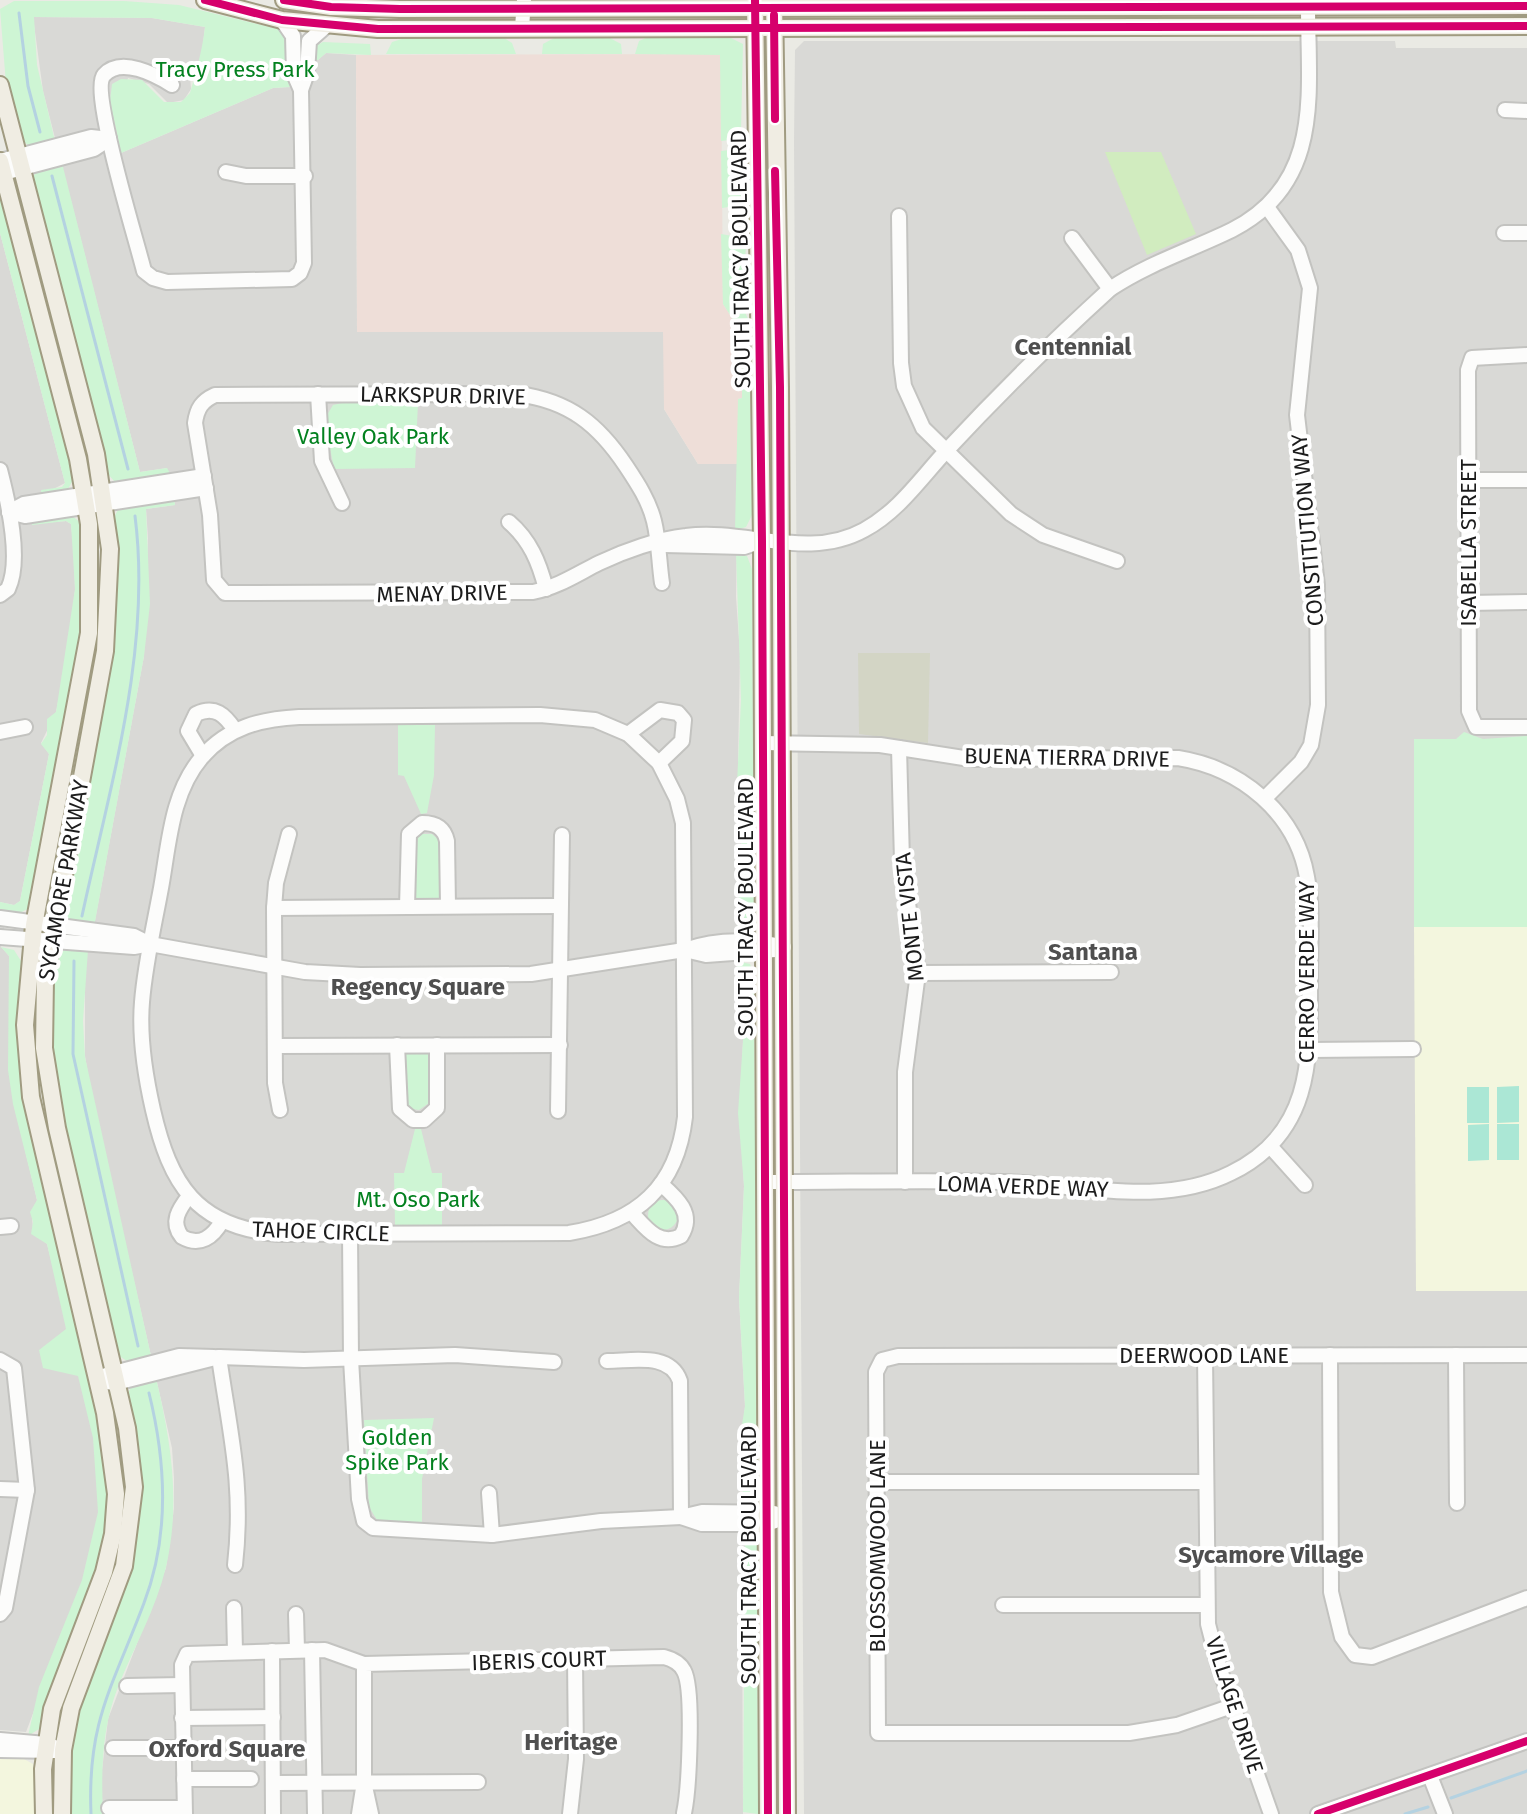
<svg xmlns="http://www.w3.org/2000/svg" width="1527" height="1814" font-family="'Fira Sans',sans-serif">
<style>
.residential{fill:#d9d9d6}
.commercial{fill:#eeded8}
.education{fill:#f3f6de}
.construction{fill:#d3d5c5}
.grass{fill:#d1ecbf}
.park{fill:#cef5d4}
.pitch{fill:#abe7d5}
.lines{fill:none;stroke-linecap:round;stroke-linejoin:round}
.stream{stroke:#b4d2e1;stroke-width:3}
.minor-casing{stroke:#c3c3c0;stroke-width:18}
.major-casing{stroke:#a09b81;stroke-width:20}
.minor{stroke:#fcfcfb;stroke-width:14}
.major{stroke:#f0ede3;stroke-width:16}
.cycleway-casing{stroke:#fff;stroke-width:13}
.cycleway{stroke:#d6006c;stroke-width:8}
.labels{text-anchor:middle;stroke-width:8;stroke-linejoin:round;paint-order:stroke}
.park-label{font-size:22px;fill:#03811f;stroke:#fff}
.street-label{font-size:22px;fill:#1c1c1c;stroke:#fff}
.neighbourhood-label{font-size:24px;font-weight:bold;fill:#4f4f4f;stroke:#fff}
</style>
<rect width="100%" height="100%" fill="#eaeae4"/>
<!-- residential -->
<g class="residential">
<polygon points="33,17 152,18 205,27 201,60 190,76 191,89 184,100 168,103 149,84 128,78 114,124 121,153 273,88 290,87 287,44 318,60 326,53 356,55 357,332 664,332 664,409 698,464 738,464 736,597 740,654 738,760 742,856 739,881 741,960 737,961 743,1040 740,1113 744,1186 739,1299 745,1406 740,1468 740,1535 745,1540 745,1599 742,1600 743,1814 103,1814 101,1779 108,1719 166,1568 174,1508 174,1478 172,1448 91,1092 85,1056 85,988 74,949 76,926 94,926 144,656 148,538 146,509 175,505 167,468 140,472 43,91"/>
<polygon points="804,41 1395,41 1396,48 1527,48 1527,1814 804,1814 794,142 795,50"/>
<polygon points="0,233 65,483 42,495 32,524 66,521 71,524 74,553 75,590 67,657 56,712 41,743 49,754 20,901 14,905 0,902"/>
<polygon points="0,909 7,911 1,947 9,956 9,1070 14,1104 37,1200 32,1217 33,1229 47,1244 88,1407 100,1473 100,1510 83,1581 26,1732 0,1730"/>
</g>
<!-- commercial -->
<polygon class="commercial" points="721,54 723,304 745,338 746,348 751,348 750,358 746,359 742,369 742,398 738,399 738,464 698,464 664,409 663,332 357,332 356,55"/>
<!-- education -->
<g class="education">
<polygon points="1414,927 1527,927 1527,1291 1416,1291"/>
<polygon points="0,1757 24,1759 33,1764 38,1814 0,1814"/>
</g>
<!-- construction -->
<polygon class="construction" points="858,653 930,653 928,743 859,734"/>
<!-- grass -->
<polygon class="grass" points="1105,152 1161,152 1196,234 1147,255"/>
<!-- park -->
<g class="park">
<path d="M14,1H124L179,5L278,29L286,36L290,87L273,88L121,153L110,101L112,84L121,79L142,80L164,102H181L190,93C196,72 202,52 205,27L152,18L34,17L37,65L55,141L29,146L21,139L6,84L0,9Z"/>
<polygon points="648,37 729,37 743,44 741,132 738,139 721,141 720,55 635,54 639,41"/>
<polygon points="405,38 504,38 512,43 516,54 386,54 392,42"/>
<polygon points="554,38 608,37 621,44 622,54 542,54 543,44"/>
<polygon points="323,42 370,44 371,55 326,53 318,60 312,60 314,47"/>
<polygon points="744,148 745,195 735,206 722,208 721,151"/>
<polygon points="62,163 140,472 167,468 171,475 116,483 106,472 32,178 38,170"/>
<polygon points="0,189 75,476 67,491 42,496 41,490 62,487 65,483 0,233"/>
<polygon points="721,234 738,237 746,246 742,306 750,323 751,348 746,348 745,338 723,304"/>
<polygon points="746,358 750,358 752,515 746,527 735,530 738,399 742,398 742,369"/>
<polygon points="342,403 418,403 415,468 334,469 328,438 327,415 333,405"/>
<polygon points="174,498 175,505 146,509 150,604 144,656 94,927 67,922 64,918 111,655 116,595 113,519 119,508"/>
<polygon points="71,515 81,523 84,611 79,657 29,908 20,913 0,909 0,902 14,905 20,901 49,754 41,744 47,735 47,719 56,712 75,589 71,524 66,521 32,525 32,520"/>
<polygon points="736,553 747,556 752,569 754,924 749,934 737,937 742,833 737,784 741,700"/>
<polygon points="398,725 435,725 434,775 427,813 421,814 404,776 398,775"/>
<polygon points="1464,732 1483,739 1527,736 1527,927 1414,927 1414,739 1456,739"/>
<polygon points="422,834 432,834 441,842 440,898 415,898 413,892 413,842"/>
<polygon points="1,947 14,950 21,961 18,1046 24,1095 106,1450 109,1509 103,1549 92,1586 60,1659 42,1727 28,1736 39,1687 82,1580 98,1512 93,1438 78,1376 43,1368 39,1350 66,1329 47,1244 31,1234 33,1222 30,1212 37,1200 13,1104 8,1070 9,956"/>
<path d="M68,949L88,950L83,1021L85,1057L151,1356L127,1361L116,1354C88,1232 35,1078 56,954Z"/>
<polygon points="737,961 750,964 754,976 757,1490 751,1504 738,1506 743,1496 740,1437 745,1406 739,1298 744,1186 738,1113 743,1041"/>
<polygon points="406,1053 429,1053 432,1101 419,1110 412,1109 404,1101"/>
<polygon points="415,1129 421,1129 432,1173 442,1173 442,1225 395,1225 394,1173 404,1173"/>
<circle cx="663" cy="1215" r="15"/>
<path d="M156,1378C171,1442 181,1502 166,1567C156,1609 134,1647 118,1687C102,1727 101,1771 103,1814H69C68,1766 72,1721 88,1675C106,1626 131,1582 138,1530C145,1484 136,1441 126,1396L133,1384Z"/>
<polygon points="434,1418 422,1479 422,1525 377,1520 369,1507 364,1420"/>
<polygon points="742,1530 753,1534 757,1542 758,1814 743,1812 745,1540 740,1535"/>
</g>
<!-- pitch -->
<g class="pitch">
<polygon points="1519,1086 1519,1122 1497,1123 1497,1087"/>
<rect x="1467" y="1087" width="22" height="36"/>
<polygon points="1489,1124 1489,1160 1468,1161 1468,1125"/>
<rect x="1497" y="1124" width="22" height="36"/>
</g>
<g class="lines">
<!-- stream -->
<g class="stream">
<polyline points="19,13 28,86 40,132"/>
<polyline points="52,176 128,469"/>
<path d="M82,916C110,786 152,649 135,516"/>
<polyline points="74,961 73,1054 138,1346"/>
<polyline points="1451,1798 1527,1771"/>
<path d="M91,1814C87,1721 113,1686 144,1603C170,1535 166,1462 149,1393"/>
<polyline points="1405,1814 1428,1807"/>
</g>
<defs>
<g id="minor">
<polyline points="522,28 524,0"/>
<path d="M172,85C156,75 121,56 104,75C90,91 137,242 144,271L153,278L167,282L292,279L300,273L304,263L301,90L294,74L293,36L282,20"/>
<polyline points="301,90 307,73 309,41 326,26"/>
<polyline points="1505,110 1527,111"/>
<polyline points="0,161 91,137 109,139"/>
<polyline points="226,172 246,176 305,176"/>
<polyline points="0,174 94,149 109,139"/>
<polyline points="899,216 901,363 904,386 923,428 1011,514 1043,535 1117,561"/>
<polyline points="1504,233 1527,233"/>
<polyline points="1072,238 1110,289"/>
<polyline points="1527,355 1472,358 1468,370 1469,711 1476,727 1527,727"/>
<polyline points="318,394 322,461 342,503"/>
<path d="M0,470C8,501 22,560 8,589L0,595"/>
<polyline points="1468,480 1527,480"/>
<polyline points="9,512 25,516 206,488"/>
<polyline points="9,512 24,504 204,476"/>
<path d="M509,522C530,540 539,562 546,589"/>
<polyline points="665,545 744,547 762,541"/>
<path d="M662,583C659,563 659,541 654,521C649,501 638,484 626,466C598,424 569,401 518,394L215,395C202,401 197,408 195,423L210,515L214,580L225,593L533,592C558,587 577,574 599,563C624,551 658,539 686,536C745,528 808,561 864,530C899,511 920,479 947,450C998,395 1054,340 1110,289C1149,263 1191,250 1232,230C1324,183 1308,93 1308,7"/>
<polyline points="1468,603 1527,602"/>
<path d="M299,717L540,715L595,720L628,734L659,763L677,799L683,823L685,1117C677,1187 637,1222 569,1233L278,1234C196,1227 170,1184 153,1110C145,1075 139,1038 142,1002C145,964 154,926 161,888C169,844 171,793 202,757C228,727 261,719 299,717Z"/>
<polyline points="0,732 25,727"/>
<polyline points="628,734 660,710 678,713 684,720 682,741 659,763"/>
<path d="M763,743L880,745L970,759L1178,758C1241,768 1296,813 1307,877C1313,908 1310,943 1310,974C1310,1055 1315,1132 1231,1173C1161,1208 1077,1184 1003,1182C927,1180 850,1182 773,1182"/>
<polyline points="899,748 902,861 918,973 905,1072 905,1182"/>
<path d="M203,756L188,731L196,714C215,705 225,715 235,730"/>
<polyline points="1265,798 1301,762 1311,745 1318,705 1317,585 1297,415 1310,288 1298,250 1267,207"/>
<path d="M407,907L409,834L422,823C435,823 444,827 447,841L448,906"/>
<polyline points="274,908 560,906"/>
<path d="M0,918L134,936L150,944L305,972L360,975L531,974L684,950C716,939 751,939 784,947"/>
<polyline points="0,937 134,947 150,944"/>
<polyline points="685,950 706,955 775,950"/>
<polyline points="918,973 1111,972"/>
<polyline points="397,1045 400,1109 413,1120 424,1120 437,1108 437,1045"/>
<polyline points="275,1046 560,1045"/>
<polyline points="1310,1050 1413,1049"/>
<polyline points="280,1110 275,1083 274,908 276,883 289,834"/>
<polyline points="558,1111 562,835"/>
<polyline points="1270,1146 1305,1185"/>
<path d="M189,1196C179,1209 170,1222 182,1237C200,1247 213,1237 222,1221"/>
<path d="M632,1213C646,1228 659,1247 681,1236C695,1214 677,1198 661,1184"/>
<polyline points="0,1227 11,1226"/>
<polyline points="350,1233 351,1359 359,1499 364,1521 373,1528 492,1535 601,1521 681,1517 702,1512 774,1513"/>
<polyline points="1205,1355 1208,1624 1219,1667 1271,1814"/>
<polyline points="1330,1355 1331,1592 1342,1637 1355,1655 1372,1657 1527,1598"/>
<polyline points="1456,1355 1457,1503"/>
<path d="M219,1357C230,1434 244,1485 235,1565"/>
<polyline points="0,1360 14,1368 27,1490 5,1608 0,1614"/>
<path d="M607,1361C633,1361 670,1352 680,1381L681,1517"/>
<polyline points="106,1375 179,1356 214,1357"/>
<polyline points="97,1381 116,1383 219,1357 304,1360 455,1355 554,1362"/>
<polyline points="877,1482 1206,1482"/>
<polyline points="0,1489 27,1490"/>
<polyline points="489,1493 492,1535"/>
<polyline points="681,1517 702,1524 766,1524 775,1521"/>
<polyline points="1003,1605 1206,1605"/>
<polyline points="234,1608 235,1651"/>
<polyline points="296,1614 297,1650"/>
<polyline points="312,1650 315,1814"/>
<polyline points="272,1651 273,1814"/>
<polyline points="127,1686 182,1685"/>
<polyline points="1232,1706 1177,1725 1129,1733 878,1733 876,1372 882,1360 898,1356 1527,1355"/>
<polyline points="182,1718 273,1717"/>
<polyline points="0,1740 46,1744 63,1750"/>
<polyline points="113,1748 183,1748"/>
<polyline points="0,1750 55,1751"/>
<polyline points="1430,1776 1445,1814"/>
<polyline points="184,1779 251,1779"/>
<polyline points="364,1782 371,1814"/>
<polyline points="274,1783 478,1782"/>
<polyline points="109,1808 184,1808"/>
<polyline points="185,1814 182,1665 187,1654 325,1650 364,1664"/>
<path d="M359,1814L364,1782V1664L664,1657C672,1659 680,1663 684,1671C694,1689 689,1790 684,1813"/>
<polyline points="570,1814 576,1759 575,1658"/>
<polyline points="1318,1814 1527,1741"/>
</g>
<g id="major">
<polyline points="205,0 282,20 378,29 1527,26"/>
<polyline points="284,0 331,7 400,9 1527,6"/>
<polyline points="755,0 762,541 768,1814"/>
<polyline points="774,0 780,387 787,1814"/>
<polyline points="0,85 96,454 110,549 105,651 45,979 44,1048 57,1128 127,1428 134,1487 124,1566 71,1708 63,1750 62,1814"/>
<polyline points="0,161 78,459 89,524 89,633 34,925 25,1025 31,1097 105,1413 116,1494 113,1534 104,1572 52,1709 43,1769 44,1814"/>
</g>
</defs>
<!-- minor casing -->
<use href="#minor" class="minor-casing"/>
<!-- major casing -->
<use href="#major" class="major-casing"/>
<!-- minor -->
<use href="#minor" class="minor"/>
<!-- major -->
<use href="#major" class="major"/>
<defs>
<g id="cycleway">
<polyline points="205,0 282,20 378,29 1527,26"/>
<polyline points="284,0 331,7 400,9 1527,6"/>
<polyline points="755,0 762,541 768,1814"/>
<polyline points="774,15 775,119"/>
<polyline points="775,171 780,387 787,1814"/>
<polyline points="1318,1814 1527,1741"/>
</g>
</defs>
<!-- cycleway casing -->
<use href="#cycleway" class="cycleway-casing"/>
<!-- cycleway -->
<use href="#cycleway" class="cycleway"/>
</g>
<g class="labels">
<!-- park labels -->
<g class="park-label">
<text x="235" y="77">Tracy Press Park</text>
<text x="373" y="444">Valley Oak Park</text>
<text x="418" y="1207">Mt. Oso Park</text>
<text x="397" y="1445">Golden<tspan x="397" dy="25">Spike Park</tspan></text>
</g>
<!-- street labels -->
<g class="street-label">
<text transform="translate(740 259) rotate(-91)" y="8">SOUTH TRACY BOULEVARD</text>
<text transform="translate(443 395) rotate(1)" y="8">LARKSPUR DRIVE</text>
<text transform="translate(1307 530) rotate(-95)" y="8">CONSTITUTION WAY</text>
<text transform="translate(1468 543) rotate(-90)" y="8">ISABELLA STREET</text>
<text transform="translate(442 593) rotate(-1)" y="8">MENAY DRIVE</text>
<text transform="translate(1067 757) rotate(1)" y="8">BUENA TIERRA DRIVE</text>
<text transform="translate(63 880) rotate(-80)" y="8">SYCAMORE PARKWAY</text>
<text transform="translate(745 907) rotate(-90)" y="8">SOUTH TRACY BOULEVARD</text>
<text transform="translate(909 917) rotate(-96)" y="8">MONTE VISTA</text>
<text transform="translate(1306 972) rotate(-90)" y="8">CERRO VERDE WAY</text>
<text transform="translate(1023 1186) rotate(2)" y="8">LOMA VERDE WAY</text>
<text transform="translate(321 1231) rotate(2)" y="8">TAHOE CIRCLE</text>
<text x="1204" y="1363">DEERWOOD LANE</text>
<text transform="translate(877 1546) rotate(-90)" y="8">BLOSSOMWOOD LANE</text>
<text transform="translate(748 1555) rotate(-90)" y="8">SOUTH TRACY BOULEVARD</text>
<text transform="translate(539 1660) rotate(-2)" y="8">IBERIS COURT</text>
<text transform="translate(1235 1705) rotate(72)" y="8">VILLAGE DRIVE</text>
</g>
<!-- neighbourhood labels -->
<g class="neighbourhood-label">
<text x="1073" y="355">Centennial</text>
<text x="1093" y="960">Santana</text>
<text x="418" y="995">Regency Square</text>
<text x="1271" y="1563">Sycamore Village</text>
<text x="571" y="1750">Heritage</text>
<text x="227" y="1757">Oxford Square</text>
</g>
</g>
</svg>
